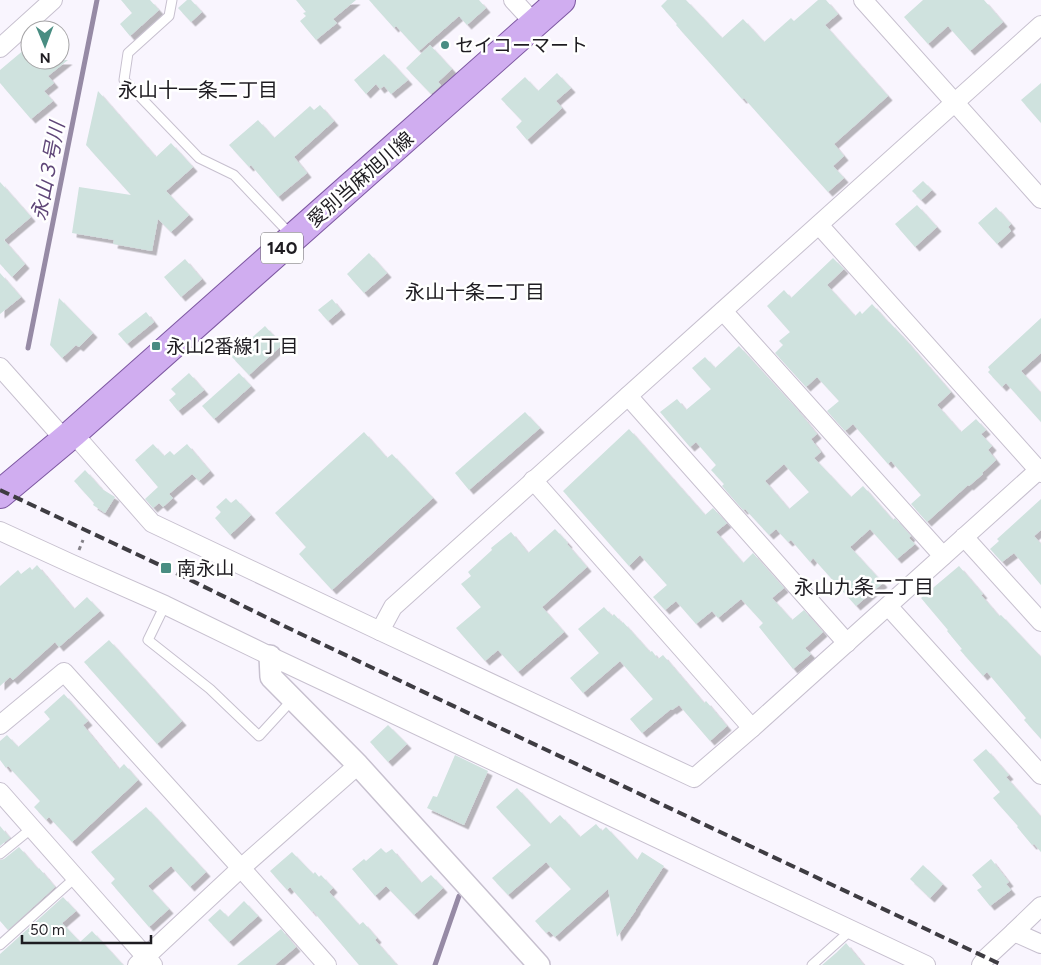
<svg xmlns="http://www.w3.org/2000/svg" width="1041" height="965" font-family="Figtree,'Noto Sans JP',sans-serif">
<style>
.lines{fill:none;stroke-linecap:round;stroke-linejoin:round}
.stream{stroke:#968aa5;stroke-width:5}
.building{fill:#cfe2de;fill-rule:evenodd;filter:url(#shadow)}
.service-casing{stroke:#c7c0cf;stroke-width:11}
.minor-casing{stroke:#c7c0cf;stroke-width:20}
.tertiary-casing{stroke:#c7c0cf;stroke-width:24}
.primary-casing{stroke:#7d57a1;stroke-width:30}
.path{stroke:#848188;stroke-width:3;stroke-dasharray:4 4;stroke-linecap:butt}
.service{stroke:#fff;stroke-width:9}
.minor{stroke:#fff;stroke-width:18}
.tertiary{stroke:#fff;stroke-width:21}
.primary{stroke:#d0adf0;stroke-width:28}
.rail{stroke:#3e3c42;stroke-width:4;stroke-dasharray:10 5;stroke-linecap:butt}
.poi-dot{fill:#498d82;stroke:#fff;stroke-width:2}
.labels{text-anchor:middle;stroke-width:5;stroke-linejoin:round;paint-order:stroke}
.shield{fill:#fff;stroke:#626064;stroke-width:1}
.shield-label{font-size:18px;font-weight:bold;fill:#1e1c21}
.poi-label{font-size:19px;fill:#1e1c21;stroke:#fff;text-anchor:start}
.street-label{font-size:19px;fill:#1e1c21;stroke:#fff}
.neighbourhood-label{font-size:20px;fill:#1e1c21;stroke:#fff}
.water-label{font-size:20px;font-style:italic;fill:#5f4678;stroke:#fff}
</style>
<defs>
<filter id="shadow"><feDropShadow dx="4.5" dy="4.5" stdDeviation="0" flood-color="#0004"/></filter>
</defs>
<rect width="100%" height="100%" fill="#f9f5fe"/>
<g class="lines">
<!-- stream -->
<g class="stream">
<polyline points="28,348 97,0"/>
<polyline points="435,965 459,896"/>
</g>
</g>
<!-- building -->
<g class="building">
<polygon points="121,0 150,0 159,10 130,36 120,24 132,13"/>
<polygon points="187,0 191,0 202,12 191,22 178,8"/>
<polygon points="296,0 356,0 333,19 337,23 316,40 300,21 306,16 303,13 306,12"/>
<polygon points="369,0 479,0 486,8 467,25 459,16 419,51 396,26 394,28"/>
<polygon points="667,0 686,0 722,38 743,19 764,42 791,18 794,21 818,0 826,0 838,14 825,25 888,96 834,144 844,156 833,166 844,178 828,192 744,98 742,99 676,25 677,24 661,6"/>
<polygon points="923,0 984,0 1003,22 970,51 948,26 928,44 904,17"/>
<polygon points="430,45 452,69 438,82 441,85 431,94 406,68"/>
<polygon points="25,49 30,55 30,60 35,60 39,65 44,60 68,60 48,76 54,83 44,91 53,101 31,119 0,83 0,70"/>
<polygon points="384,54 408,80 391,94 384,86 380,89 376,84 366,94 354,80"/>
<polygon points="557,73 571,88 556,101 562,108 527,140 516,127 522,121 501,99 525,77 538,91"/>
<polygon points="1041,83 1041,123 1021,100"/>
<polygon points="98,91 156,157 171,143 193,167 166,191 189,215 171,232 158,219 152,251 113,244 114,240 72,233 79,187 131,195 86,145"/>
<polygon points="320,105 334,121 294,157 307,173 278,197 251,165 249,167 229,145 258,120 274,138 310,106 314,110"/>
<polygon points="923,181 932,190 921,200 912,191"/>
<polygon points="0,182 31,217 4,240 25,264 12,277 0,264"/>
<polygon points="917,205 937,227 915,247 895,224"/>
<polygon points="996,207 1011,224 1008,227 1011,231 997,244 978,223"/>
<polygon points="369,253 387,273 364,293 347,274"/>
<polygon points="833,258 844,269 827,285 855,316 860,311 862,314 872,304 890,324 890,323 904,338 951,392 937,405 961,432 976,419 986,430 981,434 992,446 988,450 996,460 982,473 983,474 969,486 968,485 927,522 911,504 921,495 891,461 888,464 853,424 845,431 827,411 839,401 817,377 806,387 775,353 783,345 779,341 790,332 767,306 784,290 791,298"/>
<polygon points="185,259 202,279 181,297 164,277"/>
<polygon points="0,273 21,297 0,314"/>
<polygon points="59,298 93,333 79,347 76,345 62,358 50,345"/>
<polygon points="332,299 341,310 328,321 318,310"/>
<polygon points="146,312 154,322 127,344 118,334"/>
<polygon points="1041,318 1041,353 1021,371 1041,393 1041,422 1006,383 1002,387 988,372 990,370 988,367"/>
<polygon points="265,326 282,345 249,375 231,356"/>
<path d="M739,346L795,407L817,434L811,439L821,452L814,458L851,497L863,486L893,520L895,518L911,536L909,538L915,544L897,559L870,529L850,547L883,583L856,606L813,558L810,562L791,540L788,542L776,529L769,535L745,509L743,510L722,486L724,484L711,470L716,465L696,442L690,447L660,412L677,399L686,410L711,389L692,368L705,357L715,368ZM784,464L809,492L789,509L765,481Z"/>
<polygon points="189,373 204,390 178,411 169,400 176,394 171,389"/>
<polygon points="239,373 251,386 214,419 202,406"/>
<polygon points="525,412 540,428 469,490 455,473"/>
<polygon points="629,429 705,515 713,508 727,523 716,532 743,563 753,553 784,588 772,598 792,620 804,610 823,632 805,648 811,654 793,669 759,627 763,623 741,599 718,618 712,611 696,624 676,601 665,610 653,597 667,585 640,555 629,566 563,491"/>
<polygon points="364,432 387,458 392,454 433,498 332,590 299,554 306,547 275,513"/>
<polygon points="153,444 164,456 170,451 174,455 187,444 210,471 199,481 192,474 169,494 173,498 163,507 159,503 153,508 145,499 158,487 135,460"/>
<polygon points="85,470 102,489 115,497 105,513 93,505 94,503 74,481"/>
<polygon points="226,498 231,503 236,499 251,515 230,535 215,518 221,512 216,507"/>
<polygon points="1041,499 1041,530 1034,536 1041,544 1041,585 1014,553 1002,562 990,549 999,541 997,539"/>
<polygon points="555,529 568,543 567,544 587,567 542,607 564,632 518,672 498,650 485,661 456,628 481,607 461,584 471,576 468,572 492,550 491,548 511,532 528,553"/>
<polygon points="37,565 74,609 87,597 100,611 59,647 55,642 13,680 10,677 0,686 0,586 18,570 21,574 30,567 32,570"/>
<polygon points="959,566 983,594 981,595 999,616 1001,615 1041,657 1041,739 1024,720 1026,718 987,672 983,676 960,650 962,649 947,631 948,630 921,598"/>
<polygon points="604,607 612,616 614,614 622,623 623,622 650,652 652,651 658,659 663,655 704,703 706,701 727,726 710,741 679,705 672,710 671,709 642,733 630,719 653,699 620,661 583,693 570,678 599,653 578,629"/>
<polygon points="109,640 182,721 157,744 84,662"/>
<polygon points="64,694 88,721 83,725 119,769 124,764 138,780 72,842 49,817 46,820 34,807 40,801 8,766 6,768 0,760 0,741 7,735 18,747 50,719 44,712"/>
<polygon points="388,725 407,744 388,762 370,742"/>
<polygon points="986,749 1009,775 1006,777 1041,817 1041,852 1034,844 1032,845 1017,827 1018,826 993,798 1000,792 973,760"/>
<polygon points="455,755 488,771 464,825 427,808 433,796 437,797"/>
<polygon points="517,788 550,824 560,815 580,837 596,824 602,831 606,827 637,860 642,852 664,866 636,909 636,910 617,937 608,889 555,937 549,931 546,933 535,921 571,889 546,862 508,895 492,878 531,845 496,807"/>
<polygon points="146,807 206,872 190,887 171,866 148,886 169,909 149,927 111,883 115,879 91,852"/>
<polygon points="0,826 10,838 0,846"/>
<polygon points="19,847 38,869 39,868 55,887 8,930 0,921 0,860 4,859"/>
<polygon points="381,848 386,853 392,849 421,883 431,875 443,888 414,915 386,886 375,896 352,869 364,859 366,861"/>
<polygon points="292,852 313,874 315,872 319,877 321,875 333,888 329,892 359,925 363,922 377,938 375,940 397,965 359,965 313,911 312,912 290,887 287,890 270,871"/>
<polygon points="991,859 1009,882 1006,884 1011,890 990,906 977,890 982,887 972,875"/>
<polygon points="923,865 943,884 930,898 910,879"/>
<polygon points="63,897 76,911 62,923 80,942 92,931 123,965 0,965 0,954"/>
<polygon points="244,901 258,916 229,942 208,920 220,909 228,917"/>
<polygon points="281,929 296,947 275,965 237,965"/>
<polygon points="846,943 864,965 822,965 836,953"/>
</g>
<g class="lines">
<defs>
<g id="service">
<polyline points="172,0 169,16 128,53 124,80 199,158 234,175 291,235"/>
<polyline points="165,605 148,640 210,689 259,736 292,700"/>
<polyline points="0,854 32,828"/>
<polyline points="0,945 76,877"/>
<polyline points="812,965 851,930"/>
</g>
<g id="minor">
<polyline points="513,0 535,24"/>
<polyline points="863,0 1041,199"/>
<polyline points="0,48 53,0"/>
<polyline points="819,225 1041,473"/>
<polyline points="723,311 943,556"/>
<polyline points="0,367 65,440"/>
<polyline points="628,396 847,643"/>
<polyline points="73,433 152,523 380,631 694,778 752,728 1041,468"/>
<polyline points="533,480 752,728"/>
<polyline points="0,531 72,564 165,605 270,656 926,965"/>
<polyline points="964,537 1041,622"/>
<polyline points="888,606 1041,775"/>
<polyline points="380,631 393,607 1041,25"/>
<polyline points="0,725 64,672 241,868 327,965"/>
<polyline points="0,792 153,965"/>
<polyline points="1041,906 1014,932 1041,944"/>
<polyline points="137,965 241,868 358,765"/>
<polyline points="981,965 986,958 1014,932"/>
</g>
<polyline id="tertiary" points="270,656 271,677 358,765 539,965"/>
<polyline id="primary" points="0,494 73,433 561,0"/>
</defs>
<!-- service casing -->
<use href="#service" class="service-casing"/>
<!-- minor casing -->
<use href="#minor" class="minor-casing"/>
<!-- tertiary casing -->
<use href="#tertiary" class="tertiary-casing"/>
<!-- primary casing -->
<use href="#primary" class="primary-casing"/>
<!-- path -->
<polyline class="path" points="79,550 83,540"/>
<!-- service -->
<use href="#service" class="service"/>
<!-- minor -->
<use href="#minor" class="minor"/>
<!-- tertiary -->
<use href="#tertiary" class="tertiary"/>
<!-- primary -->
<use href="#primary" class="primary"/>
<!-- rail -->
<polyline class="rail" points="0,490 166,568 284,626 1002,965"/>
</g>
<!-- markers -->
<g class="poi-dot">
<circle cx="445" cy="45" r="5"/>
<rect x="151" y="341" width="10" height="10" rx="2.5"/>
<rect x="160" y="562" width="12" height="12" rx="2.5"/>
</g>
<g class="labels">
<!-- shield labels -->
<rect class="shield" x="261" y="232.5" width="42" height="31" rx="4"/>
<g class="shield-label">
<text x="282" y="254">140</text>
</g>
<!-- poi labels -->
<g class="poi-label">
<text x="455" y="52">セイコーマート</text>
<text x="166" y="353">永山2番線1丁目</text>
<text x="177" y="575">南永山</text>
</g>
<!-- street labels -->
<g class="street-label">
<text transform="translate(360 179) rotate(-41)" y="7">愛別当麻旭川線</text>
</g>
<!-- neighbourhood labels -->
<g class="neighbourhood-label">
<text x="198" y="97">永山十一条二丁目</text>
<text x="475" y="299">永山十条二丁目</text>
<text x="864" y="594">永山九条二丁目</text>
</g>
<!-- water labels -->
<g class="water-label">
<text transform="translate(48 171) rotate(-79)" y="7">永山３号川</text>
</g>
</g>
<!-- north arrow -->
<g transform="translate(45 45) rotate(179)"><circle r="24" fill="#ffffff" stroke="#a5a4a6"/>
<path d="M0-4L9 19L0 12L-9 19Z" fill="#498d82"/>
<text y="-8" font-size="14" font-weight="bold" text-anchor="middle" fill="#1e1c21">N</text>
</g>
<!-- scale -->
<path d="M22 935v8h129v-8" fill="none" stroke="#1e1c21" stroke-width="2.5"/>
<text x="30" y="935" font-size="15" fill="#1e1c21" stroke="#ffffff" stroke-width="4" paint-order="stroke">50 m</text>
</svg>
